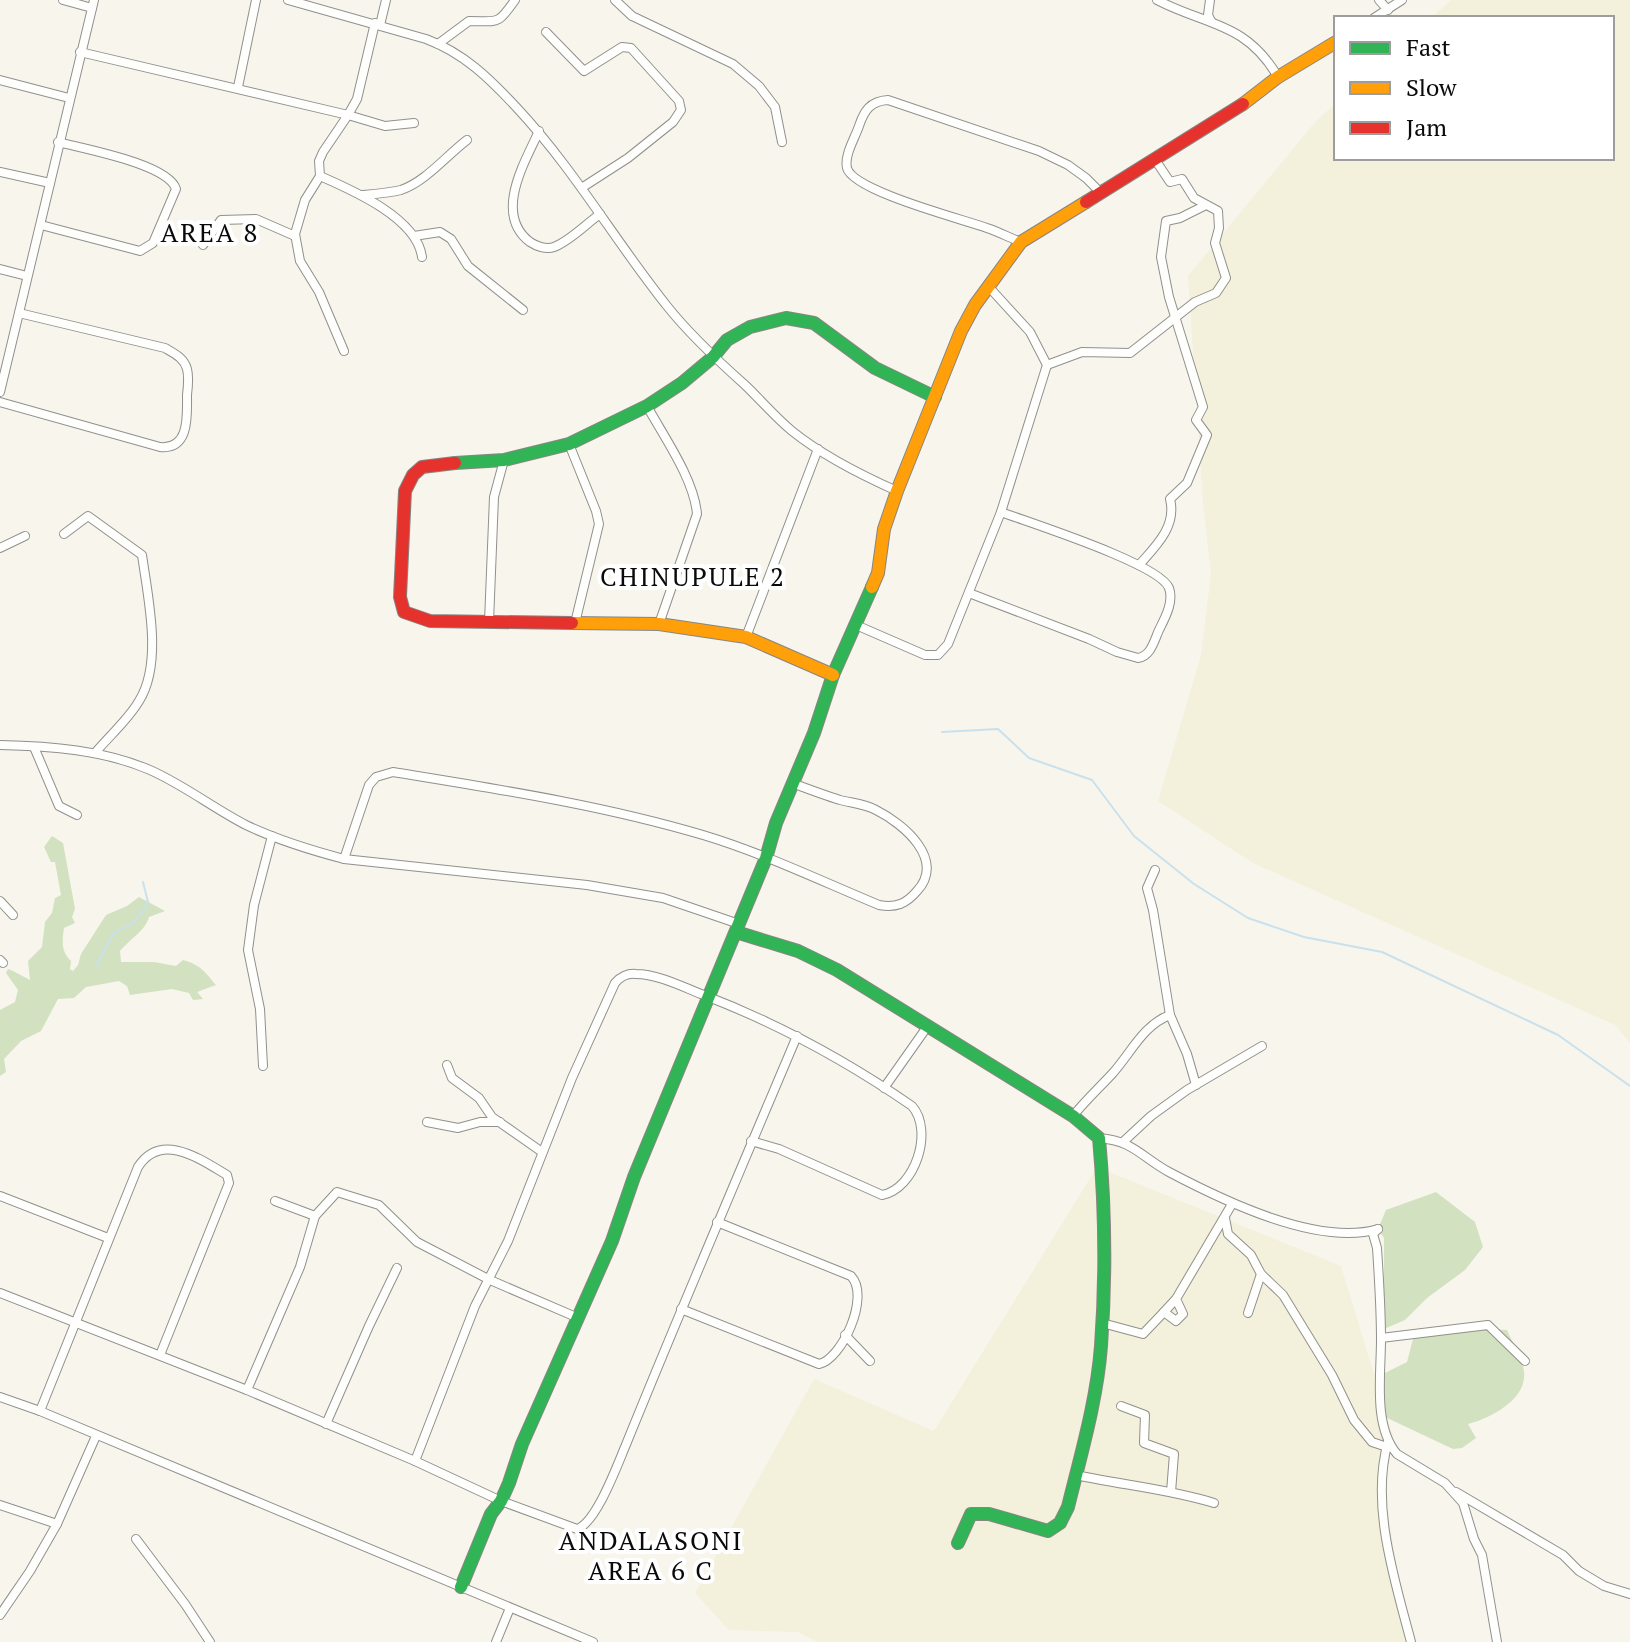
<svg xmlns="http://www.w3.org/2000/svg" width="1630" height="1642" font-family="'PT Serif',serif">
<style>
.farmland{fill:#f3f0db}
.forest{fill:#d2e1bf}
.lines{fill:none;stroke-linecap:round;stroke-linejoin:round}
.stream{stroke:#c8e1ed;stroke-width:2}
.street-casing{stroke:#91908c;stroke-width:10}
.fast-casing{stroke:#888683;stroke-width:14}
.slow-casing{stroke:#888683;stroke-width:14}
.jam-casing{stroke:#888683;stroke-width:14}
.street{stroke:#fefefc;stroke-width:8}
.fast{stroke:#30b455;stroke-width:12}
.slow{stroke:#ff9f0a;stroke-width:12}
.jam{stroke:#e5322d;stroke-width:12}
.labels{text-anchor:middle;stroke-width:8;stroke-linejoin:round;paint-order:stroke}
.quarter-label{font-size:26px;letter-spacing:2px;fill:#0a0a0a;stroke:#fff}
</style>
<rect width="100%" height="100%" fill="#f8f5ed"/>
<!-- farmland -->
<g class="farmland">
<polygon points="1451,0 1630,0 1630,1043 1615,1025 1253,863 1158,801 1201,655 1211,574 1203,502 1188,276 1316,121 1336,103 1336,158 1612,158 1612,18 1431,18"/>
<polygon points="1097,1167 1341,1266 1393,1436 1383,1483 1409,1642 817,1642 798,1632 729,1630 695,1593 814,1379 934,1431"/>
</g>
<!-- forest -->
<g class="forest">
<path d="M52,836L63,843L75,909L72,917L75,923L64,928C62,942 61,951 71,961L70,969L73,971L78,965L81,954L106,915L127,906L139,897L165,911L149,917C146,930 129,940 120,951L121,962H154L176,966L183,960C201,965 205,972 216,985L197,992L203,999L193,1000L189,993L172,989L130,995L127,986L119,981L86,987L74,998L58,999L41,1031L21,1041L4,1059L6,1072L0,1076V1010L15,1002L18,990L6,973L8,969L11,970L30,980L28,961L42,947L45,922L52,913L55,898L61,895L55,862H51L44,847Z"/>
<polygon points="1436,1192 1475,1222 1483,1247 1465,1270 1427,1298 1405,1320 1384,1329 1384,1238 1378,1229 1386,1210"/>
<path d="M1464,1328L1507,1330C1512,1342 1523,1359 1524,1372C1527,1400 1490,1418 1468,1424L1476,1438L1462,1448L1453,1449L1383,1416V1374L1407,1362L1413,1339Z"/>
</g>
<g class="lines">
<!-- stream -->
<g class="stream">
<polyline points="942,732 998,729 1029,758 1092,780 1134,836 1194,884 1248,918 1304,937 1382,952 1558,1035 1630,1086"/>
<polyline points="96,966 113,934 134,922 145,908 148,902 143,882"/>
</g>
<defs>
<g id="street">
<polyline points="63,0 92,8"/>
<path d="M288,0L426,39C464,53 490,79 517,108C574,169 615,241 667,306C690,335 717,360 744,384C760,399 775,417 792,431C823,456 861,475 897,491"/>
<polyline points="615,0 632,16 733,64 759,86 775,107 782,142"/>
<path d="M1157,0C1207,26 1246,22 1278,77"/>
<polyline points="1210,0 1208,15 1211,21"/>
<polyline points="1379,0 1388,10"/>
<polyline points="1374,18 1402,0"/>
<polyline points="380,25 386,0"/>
<polyline points="546,32 584,71 622,47 631,48 679,101 681,110 673,122 628,158 583,187"/>
<path d="M438,44L469,21C498,21 497,26 515,0"/>
<polyline points="80,52 348,115 357,99 375,23"/>
<polyline points="0,80 69,98"/>
<polyline points="238,87 256,0"/>
<path d="M539,131C525,162 493,214 530,242C536,246 546,250 554,247C570,241 586,224 600,214"/>
<polyline points="0,172 50,183"/>
<path d="M320,176C352,190 417,218 422,257"/>
<path d="M362,195C375,194 389,193 401,190C425,182 446,156 467,140"/>
<path d="M41,225L140,251L153,243L176,189C168,164 84,149 58,142"/>
<polyline points="414,236 440,232 451,239 468,266 523,310"/>
<path d="M1021,242C1010,238 999,232 987,228C962,219 853,191 847,168C844,155 855,138 859,126C864,111 870,101 888,100L1039,151L1068,165L1086,178L1101,193"/>
<polyline points="203,245 221,220 256,219 295,236"/>
<polyline points="0,269 27,276"/>
<polyline points="344,351 319,292 300,261 295,234 305,200 320,176 319,161 323,152 348,115 385,126 414,123"/>
<polyline points="1047,365 1082,352 1130,353 1195,302 1216,293 1226,278 1215,243 1219,228 1218,211 1194,198 1182,179 1170,182 1154,158"/>
<polyline points="0,392 94,0"/>
<path d="M0,402L160,447C190,450 187,415 187,395C188,387 189,377 187,369C184,358 175,354 165,348L19,313"/>
<path d="M647,406C664,437 694,479 697,514L659,624"/>
<polyline points="569,444 596,511 599,524 575,623"/>
<path d="M64,534L88,516L142,555C148,598 163,663 139,701C128,720 109,736 95,753"/>
<polyline points="0,548 25,536"/>
<path d="M1139,565C1156,546 1177,526 1170,499L1187,483L1207,435L1196,420L1203,407L1169,297L1161,257L1166,221L1180,218L1206,205"/>
<path d="M969,593L1089,639L1117,652L1138,658C1151,656 1154,641 1159,630C1165,618 1174,602 1169,588C1160,564 1030,523 1001,512"/>
<polyline points="489,622 494,497 504,460"/>
<polyline points="856,625 925,655 938,655 948,644 1001,512 1047,365 1030,332 988,286"/>
<polyline points="746,637 818,449"/>
<path d="M0,745C50,746 104,750 150,770C184,785 213,808 246,825C277,840 310,850 344,859L587,885L663,898L739,924"/>
<polyline points="34,747 59,806 77,815"/>
<path d="M344,859L369,785L376,777L393,772C497,789 602,805 703,835C763,853 821,881 879,905C896,908 906,904 917,891C946,860 904,824 876,810C865,804 852,803 840,800C824,795 808,789 792,783"/>
<polyline points="1155,870 1147,888 1153,910 1170,1015 1187,1054 1196,1085"/>
<polyline points="0,901 13,915"/>
<polyline points="0,960 3,963"/>
<polyline points="447,1065 452,1078 479,1098 492,1117 542,1152"/>
<polyline points="263,1066 260,1009 248,950 254,905 272,836"/>
<polyline points="884,1088 927,1027"/>
<path d="M1073,1116C1085,1101 1099,1088 1112,1074C1131,1053 1143,1025 1170,1015"/>
<polyline points="427,1122 458,1128 480,1122 500,1122"/>
<path d="M1099,1138C1134,1141 1140,1156 1169,1172C1222,1200 1318,1247 1378,1229"/>
<polyline points="1123,1142 1151,1116 1187,1090 1262,1046"/>
<polyline points="0,1196 108,1238"/>
<polyline points="275,1201 315,1216"/>
<polyline points="1225,1218 1228,1234 1251,1255 1261,1274 1283,1295 1332,1375 1354,1420 1372,1442 1387,1447"/>
<path d="M1378,1229L1373,1234L1377,1248C1379,1278 1381,1310 1381,1340C1381,1375 1373,1426 1397,1454L1445,1483L1463,1503L1474,1539L1482,1555L1497,1642"/>
<path d="M0,1293L247,1390L415,1461L501,1501L577,1529C596,1523 617,1466 625,1447C681,1309 739,1173 797,1036"/>
<polyline points="1176,1299 1164,1312 1176,1321 1183,1314 1176,1299 1232,1204"/>
<path d="M681,1309L819,1364C841,1360 871,1297 851,1276L717,1222"/>
<polyline points="1248,1313 1261,1274"/>
<polyline points="1102,1323 1143,1334 1164,1312"/>
<polyline points="845,1335 870,1361"/>
<polyline points="1381,1338 1488,1325 1525,1361"/>
<polyline points="247,1390 300,1267 315,1216 337,1192 379,1205 417,1242 490,1280 576,1317"/>
<polyline points="0,1397 40,1411 593,1642"/>
<polyline points="1121,1406 1145,1415 1144,1443 1174,1454 1171,1492"/>
<path d="M40,1411L138,1167C161,1131 200,1159 227,1175L229,1183L160,1355"/>
<polyline points="326,1424 369,1326 397,1268"/>
<path d="M1388,1442C1370,1505 1395,1581 1411,1642"/>
<path d="M415,1461L475,1306L508,1241L572,1078L615,983C620,977 628,973 636,974C657,974 681,986 701,994C777,1023 844,1059 912,1106C934,1131 915,1189 882,1195L779,1149L751,1141"/>
<path d="M1076,1475C1122,1485 1169,1489 1214,1503"/>
<polyline points="1456,1492 1563,1555 1579,1571 1604,1586 1630,1594"/>
<polyline points="0,1505 57,1524"/>
<polyline points="136,1539 185,1604 210,1642"/>
<polyline points="0,1615 30,1571 57,1524 96,1436"/>
<polyline points="496,1642 510,1608"/>
</g>
<g id="fast">
<polyline points="455,463 504,460 569,444 647,406 682,383 713,357 727,340 750,327 786,318 814,323 875,368 935,397"/>
<path d="M736,932L798,951L837,970L1073,1116L1099,1138C1105,1205 1106,1278 1101,1346C1097,1400 1081,1454 1068,1507L1060,1523L1048,1531L989,1514H971L958,1543"/>
<polyline points="461,1587 491,1514 501,1501 509,1483 522,1444 612,1241 634,1177 766,858 776,823 814,733 833,675 872,587"/>
</g>
<g id="slow">
<polyline points="1243,104 1278,77 1336,42"/>
<polyline points="872,587 878,573 884,529 897,491 961,331 975,305 1021,242 1086,202"/>
<polyline points="572,623 659,624 746,637 833,675"/>
</g>
<g id="jam">
<polyline points="1086,202 1243,104"/>
<polyline points="455,463 422,467 413,475 405,491 400,597 404,612 430,621 572,623"/>
</g>
</defs>
<!-- street casing -->
<use href="#street" class="street-casing"/>
<!-- fast casing -->
<use href="#fast" class="fast-casing"/>
<!-- slow casing -->
<use href="#slow" class="slow-casing"/>
<!-- jam casing -->
<use href="#jam" class="jam-casing"/>
<!-- street -->
<use href="#street" class="street"/>
<!-- fast -->
<use href="#fast" class="fast"/>
<!-- slow -->
<use href="#slow" class="slow"/>
<!-- jam -->
<use href="#jam" class="jam"/>
</g>
<g class="labels">
<!-- quarter labels -->
<g class="quarter-label">
<text x="210" y="242">AREA 8</text>
<text x="693" y="586">CHINUPULE 2</text>
<text x="651" y="1550">ANDALASONI<tspan x="651" dy="30">AREA 6 C</tspan></text>
</g>
</g>
<!-- legend -->
<rect x="1334" y="16" width="280" height="144" fill="#ffffff" stroke="#9d9d9d" stroke-width="2"/>
<rect x="1350" y="42" width="40" height="12" fill="#30b455" stroke="#9d9d9d" stroke-width="2"/>
<text x="1406" y="56" font-size="24" fill="#0a0a0a">Fast</text>
<rect x="1350" y="82" width="40" height="12" fill="#ff9f0a" stroke="#9d9d9d" stroke-width="2"/>
<text x="1406" y="96" font-size="24" fill="#0a0a0a">Slow</text>
<rect x="1350" y="122" width="40" height="12" fill="#e5322d" stroke="#9d9d9d" stroke-width="2"/>
<text x="1406" y="136" font-size="24" fill="#0a0a0a">Jam</text>
</svg>
